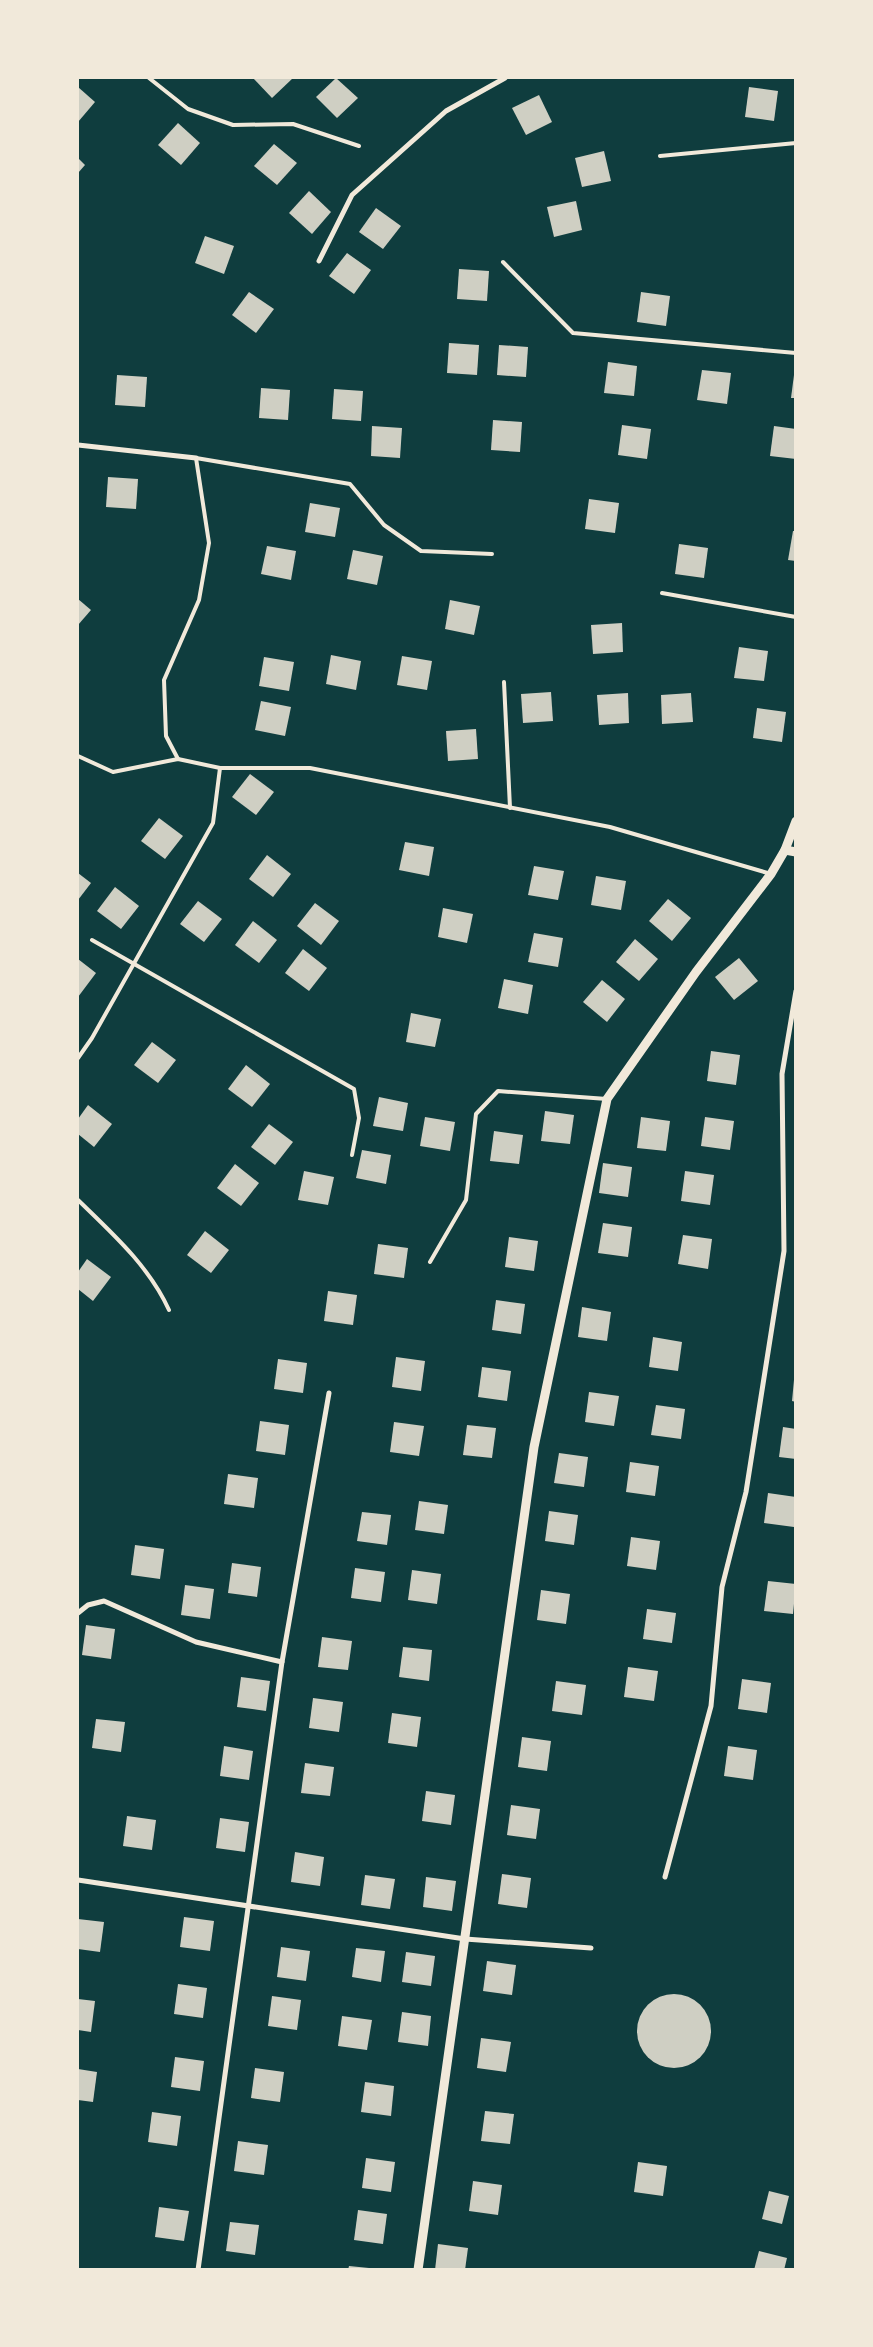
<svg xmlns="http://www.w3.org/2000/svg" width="873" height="2347" font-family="'Work Sans',sans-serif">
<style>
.building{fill:#cfcfc3}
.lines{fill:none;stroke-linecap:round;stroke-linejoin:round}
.service{stroke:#f1e9da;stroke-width:4}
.minor{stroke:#f1e9da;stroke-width:5}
.tertiary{stroke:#f1e9da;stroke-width:9}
</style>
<rect width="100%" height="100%" fill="#0f3d3e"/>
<!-- building -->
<g class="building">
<polygon points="253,78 293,78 272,98"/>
<polygon points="336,78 358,98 337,118 316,97"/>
<polygon points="78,87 95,102 78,122"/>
<polygon points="749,87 778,91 774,121 745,117"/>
<polygon points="539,95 552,122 526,135 512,108"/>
<polygon points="178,123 200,143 181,165 158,145"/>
<polygon points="274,144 297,163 277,185 254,166"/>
<polygon points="604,151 611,181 582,187 575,158"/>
<polygon points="78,158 85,165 78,173"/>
<polygon points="309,191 331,212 312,234 289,213"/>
<polygon points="576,201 582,230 554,237 547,207"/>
<polygon points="376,208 401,226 383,249 359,232"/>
<polygon points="205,236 234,246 224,274 195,263"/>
<polygon points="347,253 371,270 354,294 329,276"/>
<polygon points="459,269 489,271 487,301 457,299"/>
<polygon points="249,292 274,309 256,333 232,315"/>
<polygon points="641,292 670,296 666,326 637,322"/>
<polygon points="449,343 479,345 477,375 447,373"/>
<polygon points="499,345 528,347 526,377 497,375"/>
<polygon points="608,362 637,366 634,396 604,393"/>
<polygon points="702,370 731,373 727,404 697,400"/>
<polygon points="117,375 147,377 145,407 115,405"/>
<polygon points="794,375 796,375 796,398 791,398"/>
<polygon points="261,388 290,390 288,420 259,418"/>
<polygon points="334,389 363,391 361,421 332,419"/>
<polygon points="493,420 522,422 520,452 491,450"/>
<polygon points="622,425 651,429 647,459 618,455"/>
<polygon points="372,426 402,428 400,458 371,456"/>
<polygon points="774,426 796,429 796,459 770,456"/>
<polygon points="108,477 138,479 136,509 106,507"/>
<polygon points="589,499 619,503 615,533 585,529"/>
<polygon points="310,503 340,508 335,537 305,532"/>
<polygon points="793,531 796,531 796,561 788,560"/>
<polygon points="679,544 708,548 704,578 675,574"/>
<polygon points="267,546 296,551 291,580 261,574"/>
<polygon points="353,550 383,556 377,585 347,579"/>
<polygon points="78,599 91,610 78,625"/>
<polygon points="450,600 480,606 474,635 445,629"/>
<polygon points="622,623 623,652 593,654 591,625"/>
<polygon points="739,647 768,651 764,681 734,678"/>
<polygon points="331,655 361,661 356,690 326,684"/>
<polygon points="402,656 432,661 427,690 397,685"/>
<polygon points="264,657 294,662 289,691 259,686"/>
<polygon points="551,692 553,721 523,723 521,694"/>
<polygon points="628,693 629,723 599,725 597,695"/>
<polygon points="691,693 693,722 662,724 661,695"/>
<polygon points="261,701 291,707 285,736 255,730"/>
<polygon points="757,708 786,712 782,742 753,738"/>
<polygon points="476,729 478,759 448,761 446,731"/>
<polygon points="250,774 274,792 256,815 232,797"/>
<polygon points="159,818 183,836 165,859 141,841"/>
<polygon points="405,842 434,847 429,876 399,870"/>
<polygon points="267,855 291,874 273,897 249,879"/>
<polygon points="534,866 564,871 558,900 528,895"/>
<polygon points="78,873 91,883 78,900"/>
<polygon points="596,876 626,881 621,910 591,905"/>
<polygon points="115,887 139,906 121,929 97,911"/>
<polygon points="668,899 691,918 672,941 649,921"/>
<polygon points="198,901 222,919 204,942 180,924"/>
<polygon points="315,903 339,921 321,945 297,926"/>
<polygon points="443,908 473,914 467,943 438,937"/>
<polygon points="253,921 277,940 259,963 235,945"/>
<polygon points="534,933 563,938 558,967 528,962"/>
<polygon points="635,939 658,959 639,981 616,962"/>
<polygon points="303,949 327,968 309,991 285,973"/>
<polygon points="739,958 758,981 734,1000 715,977"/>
<polygon points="78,959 96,973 78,997"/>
<polygon points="504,979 533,985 528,1014 498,1008"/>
<polygon points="602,980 625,999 607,1022 583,1002"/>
<polygon points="411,1013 441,1019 435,1047 406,1042"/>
<polygon points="152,1042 176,1060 158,1083 134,1065"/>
<polygon points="711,1051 740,1055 736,1085 707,1081"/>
<polygon points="246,1065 270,1084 252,1107 228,1089"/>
<polygon points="379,1097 408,1103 403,1131 373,1126"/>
<polygon points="88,1105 112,1124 94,1147 78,1134 78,1119"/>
<polygon points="545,1111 574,1115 570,1144 541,1141"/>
<polygon points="425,1117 455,1122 450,1151 420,1146"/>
<polygon points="641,1117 670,1121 666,1151 637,1148"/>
<polygon points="705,1117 734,1121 730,1150 701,1146"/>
<polygon points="269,1124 293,1142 275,1165 251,1147"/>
<polygon points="494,1131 523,1135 519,1164 490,1161"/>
<polygon points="362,1150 391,1155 386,1184 356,1178"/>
<polygon points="603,1163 632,1167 628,1197 599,1193"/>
<polygon points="235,1164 259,1183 241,1206 217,1188"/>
<polygon points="304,1171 334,1177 328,1205 298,1200"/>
<polygon points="685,1171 714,1175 710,1205 681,1201"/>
<polygon points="603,1223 632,1227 628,1257 598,1253"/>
<polygon points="205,1231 229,1250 211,1273 187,1255"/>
<polygon points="683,1235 712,1239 708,1269 678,1264"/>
<polygon points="509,1237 538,1241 534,1271 505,1267"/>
<polygon points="378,1244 408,1248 404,1278 374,1274"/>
<polygon points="87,1259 111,1277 93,1301 78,1289 78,1272"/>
<polygon points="328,1291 357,1295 353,1325 324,1321"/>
<polygon points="496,1300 525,1304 521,1334 492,1330"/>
<polygon points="582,1307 611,1312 607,1341 578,1337"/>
<polygon points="653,1337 682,1342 678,1371 649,1367"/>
<polygon points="396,1357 425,1361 421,1391 392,1387"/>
<polygon points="278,1359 307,1363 303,1393 274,1389"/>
<polygon points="482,1367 511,1371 507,1401 478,1397"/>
<polygon points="794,1380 796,1381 796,1402 792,1401"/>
<polygon points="589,1392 619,1396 614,1426 585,1422"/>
<polygon points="656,1405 685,1409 681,1439 651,1435"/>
<polygon points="260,1421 289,1425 285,1455 256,1451"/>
<polygon points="394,1422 424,1426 419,1456 390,1452"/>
<polygon points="467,1425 496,1428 492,1458 463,1455"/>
<polygon points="783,1427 796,1429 796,1459 779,1457"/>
<polygon points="559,1453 588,1457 584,1487 554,1483"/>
<polygon points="630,1462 659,1466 655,1496 626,1492"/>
<polygon points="228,1474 258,1478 254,1508 224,1504"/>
<polygon points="768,1493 796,1497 794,1527 764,1523"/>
<polygon points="419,1501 448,1505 444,1534 415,1530"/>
<polygon points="549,1511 578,1515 574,1545 545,1541"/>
<polygon points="362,1512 391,1515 387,1545 357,1541"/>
<polygon points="631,1537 660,1541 656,1570 627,1566"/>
<polygon points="135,1545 164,1549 160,1579 131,1575"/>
<polygon points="232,1563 261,1567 257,1597 228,1593"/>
<polygon points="355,1568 385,1572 381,1602 351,1598"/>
<polygon points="412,1570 441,1574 437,1604 408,1600"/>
<polygon points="768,1581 796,1584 793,1614 764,1611"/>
<polygon points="185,1585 214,1589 210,1619 181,1615"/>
<polygon points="541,1590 570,1594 566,1624 537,1620"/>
<polygon points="647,1609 676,1613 672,1643 643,1639"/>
<polygon points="86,1625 115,1629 111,1659 82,1655"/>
<polygon points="322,1637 352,1641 348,1670 318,1667"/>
<polygon points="403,1647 432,1650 429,1681 399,1677"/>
<polygon points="628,1667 658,1671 654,1701 624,1697"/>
<polygon points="241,1677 270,1681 266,1711 237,1707"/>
<polygon points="742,1679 771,1683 767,1713 738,1709"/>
<polygon points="556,1681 586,1685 582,1715 552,1711"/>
<polygon points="313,1698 343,1702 339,1732 309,1728"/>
<polygon points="392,1713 421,1717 417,1747 388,1743"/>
<polygon points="96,1719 125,1722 121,1752 92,1748"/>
<polygon points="522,1737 551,1741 547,1771 518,1767"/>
<polygon points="224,1746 253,1751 249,1780 220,1776"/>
<polygon points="728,1746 757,1750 753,1780 724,1776"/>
<polygon points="305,1763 334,1767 330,1796 301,1793"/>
<polygon points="426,1791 455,1795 451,1825 422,1821"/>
<polygon points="511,1805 540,1809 536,1839 507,1835"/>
<polygon points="127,1816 156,1820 152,1850 123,1846"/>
<polygon points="220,1818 249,1822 245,1852 216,1848"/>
<polygon points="295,1852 324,1857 320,1886 291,1882"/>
<polygon points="502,1874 531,1878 527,1908 498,1904"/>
<polygon points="365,1875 395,1879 390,1909 361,1905"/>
<polygon points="426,1877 456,1881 452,1911 423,1907"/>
<polygon points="184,1917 214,1921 210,1951 180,1947"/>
<polygon points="78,1919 104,1922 100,1952 78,1949"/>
<polygon points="281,1947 310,1951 306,1981 277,1977"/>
<polygon points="356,1948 385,1951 381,1982 352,1977"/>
<polygon points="406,1952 435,1956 431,1986 402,1982"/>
<polygon points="487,1961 516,1965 512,1995 483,1991"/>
<polygon points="178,1984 207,1988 203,2018 174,2014"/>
<circle cx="674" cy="2031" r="37"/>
<polygon points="272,1996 301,2000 297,2030 268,2026"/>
<polygon points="78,1999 95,2001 91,2032 78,2030"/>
<polygon points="402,2012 431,2016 428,2046 398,2042"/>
<polygon points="342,2016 372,2020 367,2050 338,2046"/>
<polygon points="481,2038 511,2042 506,2072 477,2068"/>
<polygon points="175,2057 204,2061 200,2091 171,2087"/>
<polygon points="255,2068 284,2072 280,2102 251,2098"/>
<polygon points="78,2069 97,2072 93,2102 78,2100"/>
<polygon points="365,2082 394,2086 391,2116 361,2112"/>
<polygon points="485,2111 514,2114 510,2144 481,2141"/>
<polygon points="152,2112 181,2116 177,2146 148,2142"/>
<polygon points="238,2141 268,2145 264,2175 234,2171"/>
<polygon points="366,2158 395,2162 391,2192 362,2188"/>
<polygon points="638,2162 667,2166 663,2196 634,2192"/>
<polygon points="473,2181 502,2185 498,2215 469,2211"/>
<polygon points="769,2191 789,2196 782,2224 762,2219"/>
<polygon points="159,2207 189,2211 184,2241 155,2237"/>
<polygon points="358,2210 387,2214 383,2244 354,2240"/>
<polygon points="230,2222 259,2225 255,2255 226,2251"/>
<polygon points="438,2244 468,2248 465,2270 435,2270"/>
<polygon points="759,2251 787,2258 784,2270 754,2270"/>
<polygon points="349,2266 369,2268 369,2270 348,2270"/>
</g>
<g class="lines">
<!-- service -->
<g class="service">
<polyline points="149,78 188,109 233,125 293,124 359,146"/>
<polyline points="660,156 796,143"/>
<polyline points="503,262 573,333 796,353"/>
<polyline points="662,593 796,617"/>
<polyline points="504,682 510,808"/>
<polyline points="78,756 113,772 178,759 220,768 310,768 610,827 771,874"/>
<polyline points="178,759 166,736 164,680 199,600 209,543 196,458 350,484 384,525 421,551 492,554"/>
<polyline points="92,940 354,1089 359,1118 352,1155"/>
<polyline points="78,1058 92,1038 213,823 220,768"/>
<path d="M78,1200C112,1233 149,1266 169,1310"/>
<polyline points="430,1262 466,1200 476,1114 498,1091 607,1099"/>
</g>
<!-- minor -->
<g class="minor">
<polyline points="319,261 352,195 446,111 505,78"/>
<polyline points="78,445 196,458"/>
<polyline points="78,1613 88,1605 104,1601 196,1642 282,1662"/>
<polyline points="665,1877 711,1706 722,1587 746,1492 784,1251 782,1074 796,991"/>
<polyline points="78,1880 465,1939 591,1948"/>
<polyline points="198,2270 282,1662 329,1393"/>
</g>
<!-- tertiary -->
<g class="tertiary">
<polyline points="785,850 796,852"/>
<polyline points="418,2270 534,1447 607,1099 696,972 771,874 785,850 796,821"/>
</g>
</g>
<!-- border -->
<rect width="873" height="2347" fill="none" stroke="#f1e9da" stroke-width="158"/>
</svg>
